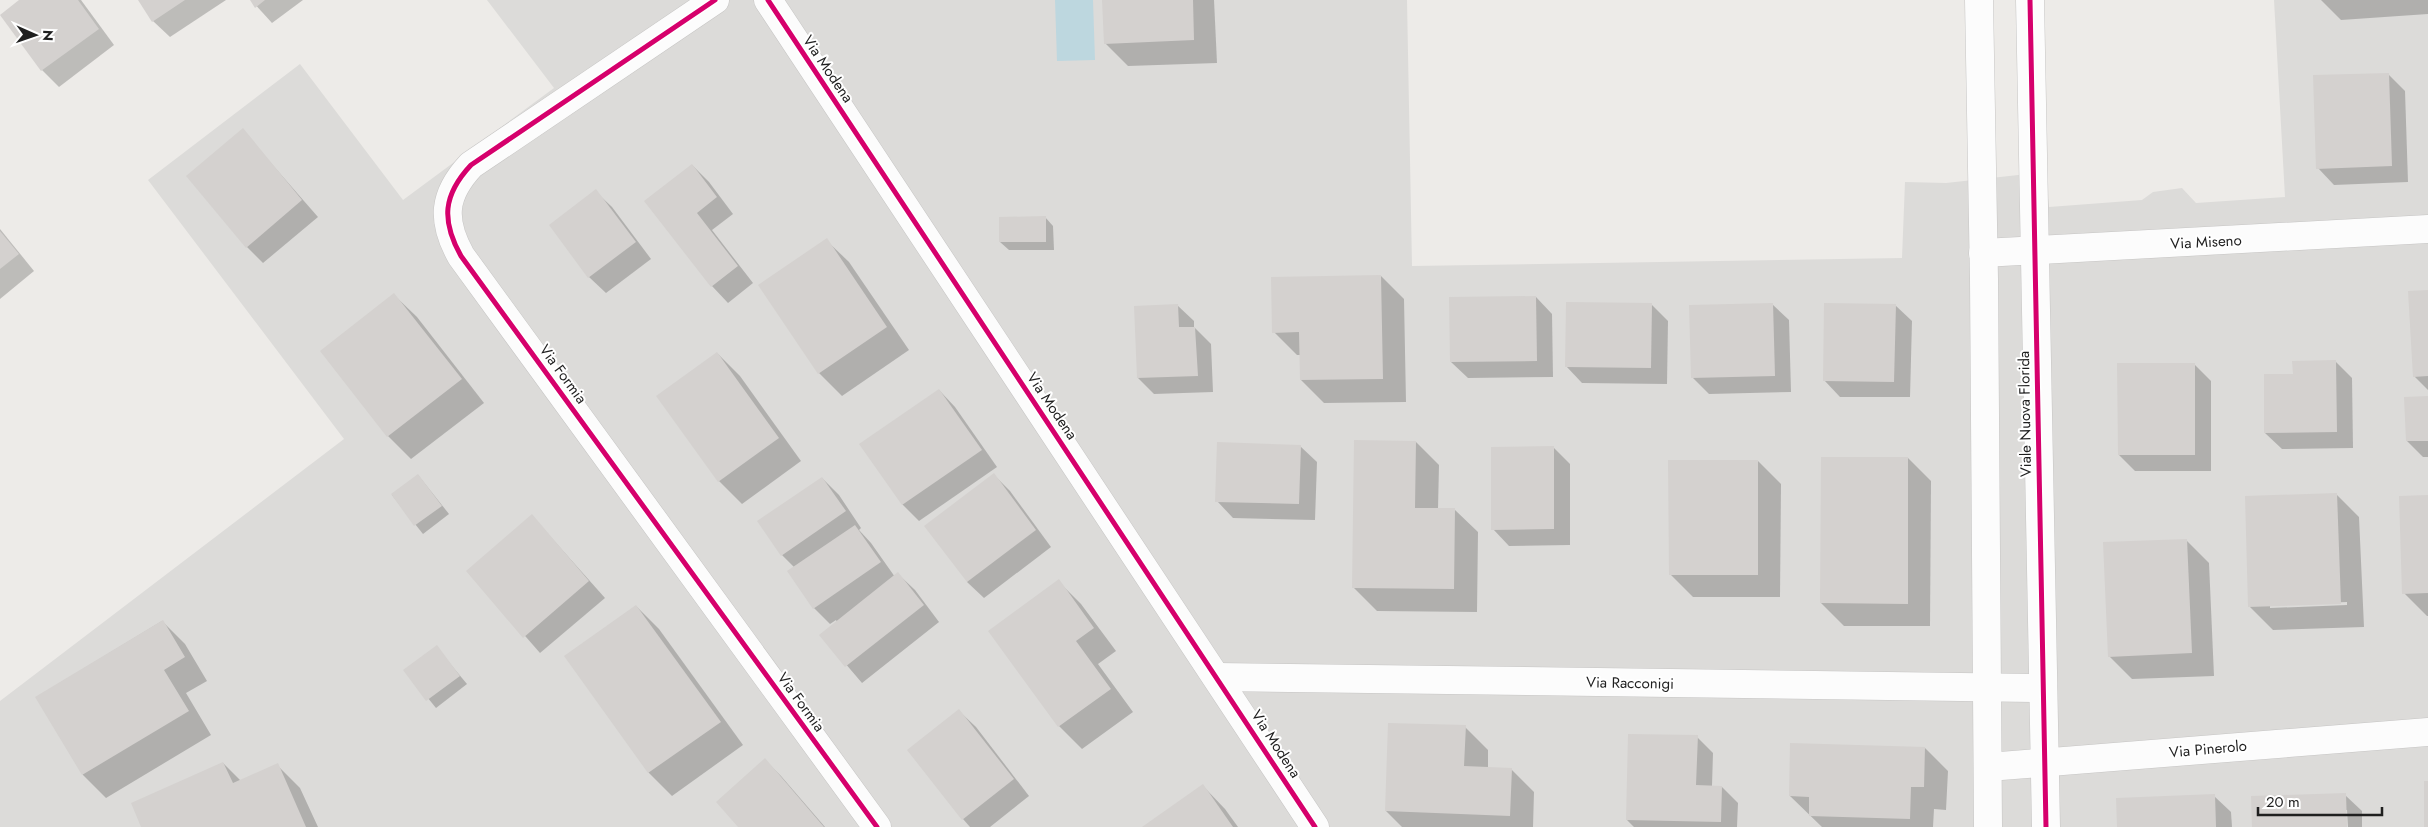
<svg xmlns="http://www.w3.org/2000/svg" width="2428" height="827" font-family="Jost,sans-serif">
<style>
.residential{fill:#dcdbd9}
.water{fill:#bdd7df}
.shadow{fill:#0003;fill-rule:evenodd}
.building{fill:#d4d1cf}
.lines{fill:none;stroke-linecap:round;stroke-linejoin:round}
.minor-casing{stroke:#c6c5c4;stroke-width:29}
.tertiary-casing{stroke:#c6c5c4;stroke-width:29}
.minor{stroke:#fcfcfc;stroke-width:28}
.tertiary{stroke:#fcfcfc;stroke-width:28}
.cycleway-casing{stroke:#fff;stroke-width:8}
.cycleway{stroke:#d6006c;stroke-width:5}
.labels{text-anchor:middle;stroke-width:4;stroke-linejoin:round;paint-order:stroke}
.street-label{font-size:15px;fill:#1f1f1f;stroke:#fff}
</style>
<rect width="100%" height="100%" fill="#edebe8"/>
<!-- residential -->
<polygon class="residential" points="487,0 1407,0 1412,266 1902,258 1905,182 1946,183 2045,172 2049,207 2142,200 2153,192 2182,188 2196,203 2285,197 2274,0 2428,0 2428,827 0,827 0,701 344,439 148,180 300,64 403,200 554,88"/>
<!-- water -->
<polygon class="water" points="1055,0 1093,0 1095,60 1057,61"/>
<!-- shadow -->
<g class="shadow">
<polygon points="22,0 81,0 114,45 59,87 42,70 2,15"/>
<polygon points="139,0 226,0 170,37 153,21"/>
<polygon points="251,0 303,0 272,23"/>
<polygon points="1104,0 1214,0 1217,63 1128,66 1105,43"/>
<polygon points="2321,0 2428,0 2428,14 2341,20"/>
<polygon points="2388,74 2405,91 2408,182 2334,185 2318,168"/>
<polygon points="242,130 318,217 263,263 247,247"/>
<polygon points="692,165 709,182 733,214 712,230 753,283 728,303 712,286 646,201"/>
<polygon points="595,191 612,207 651,259 606,293 589,277"/>
<polygon points="1045,217 1053,226 1054,250 1009,250 1000,242"/>
<polygon points="0,229 34,271 0,299"/>
<polygon points="826,240 849,262 909,350 842,396 819,373 760,286"/>
<polygon points="1381,276 1404,299 1406,402 1324,403 1301,380 1301,355 1297,355 1274,332"/>
<polygon points="2428,291 2428,390 2414,376"/>
<polygon points="394,295 417,317 484,403 411,459 388,436 322,351"/>
<polygon points="1536,297 1552,314 1553,377 1468,378 1451,362"/>
<polygon points="1651,304 1668,321 1667,384 1582,383 1566,366"/>
<polygon points="1772,304 1789,320 1791,392 1709,394 1693,378"/>
<polygon points="1177,305 1194,321 1194,327 1211,344 1213,392 1154,394 1138,378"/>
<polygon points="1895,305 1912,321 1910,397 1840,397 1824,380"/>
<polygon points="717,353 740,376 801,461 742,504 719,481"/>
<polygon points="2335,361 2352,378 2353,448 2282,449 2265,433 2294,375"/>
<polygon points="2194,364 2211,381 2211,471 2135,471 2119,455"/>
<polygon points="939,390 955,407 997,467 919,521 902,504"/>
<polygon points="2428,397 2428,457 2423,457 2407,441"/>
<polygon points="1416,442 1439,465 1438,509 1455,510 1478,532 1477,612 1377,611 1354,588"/>
<polygon points="1300,446 1317,462 1315,520 1233,518 1217,501"/>
<polygon points="1553,447 1570,464 1570,545 1509,546 1493,529"/>
<polygon points="1908,458 1931,481 1930,626 1844,626 1821,603"/>
<polygon points="1758,461 1781,484 1780,597 1693,597 1670,574"/>
<polygon points="418,475 449,514 423,534 392,495"/>
<polygon points="994,475 1010,491 1051,547 984,598 967,582"/>
<polygon points="822,478 839,495 861,528 859,530 871,543 895,577 898,574 915,590 939,622 862,683 821,635 837,622 836,620 830,624 814,608 795,568 782,555"/>
<path d="M2336,494L2359,517L2364,627L2273,630L2250,607L2246,497ZM2347,602V605L2270,608V605Z"/>
<polygon points="2428,496 2428,616 2427,616 2404,593"/>
<polygon points="532,516 605,598 540,653 468,571"/>
<polygon points="2186,540 2209,563 2214,676 2132,679 2109,656"/>
<polygon points="1058,581 1081,604 1116,651 1098,664 1133,712 1082,749 1059,726 990,631"/>
<polygon points="636,606 659,629 743,745 672,796 649,773 566,657"/>
<polygon points="162,621 185,644 207,681 186,693 211,735 106,798 83,775 37,697"/>
<polygon points="436,647 467,684 436,708 405,670"/>
<polygon points="959,711 976,727 1029,796 990,827 970,827 963,819"/>
<polygon points="1465,727 1488,750 1488,768 1511,769 1534,792 1533,827 1402,827 1386,811"/>
<polygon points="1697,737 1713,753 1712,786 1722,787 1738,803 1737,827 1634,827 1627,820"/>
<polygon points="1925,748 1948,771 1946,810 1934,809 1933,827 1822,827 1790,796"/>
<polygon points="765,760 781,776 825,827 739,827"/>
<polygon points="223,763 241,781 277,765 300,788 318,827 143,827"/>
<polygon points="1203,786 1225,809 1238,827 1144,827"/>
<polygon points="2345,795 2362,811 2362,827 2348,827 2347,810 2345,810 2346,827 2253,827"/>
<polygon points="2214,796 2231,812 2232,827 2118,827"/>
</g>
<!-- building -->
<g class="building">
<polygon points="19,0 78,0 99,29 41,71 0,15"/>
<polygon points="138,0 185,0 152,22"/>
<polygon points="250,0 265,0 255,8"/>
<polygon points="1102,0 1193,0 1194,40 1104,44"/>
<polygon points="2389,73 2392,166 2316,169 2313,75"/>
<polygon points="243,128 302,200 246,248 186,176"/>
<polygon points="692,164 717,197 697,213 738,266 711,287 644,201"/>
<polygon points="596,189 636,242 588,278 549,225"/>
<polygon points="1046,216 1046,242 999,242 999,217"/>
<polygon points="0,231 19,254 0,269"/>
<polygon points="827,238 887,327 818,374 758,285"/>
<polygon points="1381,275 1383,379 1300,380 1299,332 1272,333 1271,277"/>
<polygon points="2428,290 2428,376 2413,377 2408,291"/>
<polygon points="394,293 462,379 387,437 320,351"/>
<polygon points="1536,296 1537,361 1450,362 1449,297"/>
<polygon points="1566,302 1652,303 1651,368 1565,367"/>
<polygon points="1773,303 1775,376 1691,378 1689,305"/>
<polygon points="1824,303 1896,304 1894,382 1823,381"/>
<polygon points="1178,304 1179,327 1195,327 1198,376 1137,378 1134,306"/>
<polygon points="717,352 779,438 718,482 656,396"/>
<polygon points="2336,360 2337,432 2264,433 2264,374 2293,374 2292,361"/>
<polygon points="2117,363 2195,363 2195,455 2118,455"/>
<polygon points="939,389 982,450 902,505 859,444"/>
<polygon points="2428,396 2428,441 2406,441 2404,397"/>
<polygon points="1354,440 1416,441 1415,508 1455,508 1454,589 1352,588"/>
<polygon points="1217,442 1301,445 1299,504 1215,502"/>
<polygon points="1554,446 1554,529 1491,530 1491,447"/>
<polygon points="1821,457 1908,457 1908,604 1820,603"/>
<polygon points="1668,460 1758,460 1758,575 1669,575"/>
<polygon points="994,473 1036,530 967,582 924,526"/>
<polygon points="418,474 442,506 414,526 391,494"/>
<polygon points="822,477 846,511 781,556 757,521"/>
<polygon points="2337,493 2341,604 2248,607 2245,496"/>
<polygon points="2428,495 2428,593 2402,594 2399,496"/>
<polygon points="532,514 589,581 523,638 466,571"/>
<polygon points="855,525 881,562 813,609 787,571"/>
<polygon points="2187,539 2192,653 2108,657 2103,542"/>
<polygon points="898,572 924,605 845,667 819,635"/>
<polygon points="1059,579 1094,628 1076,641 1111,689 1058,727 988,631"/>
<polygon points="636,605 721,722 648,773 564,656"/>
<polygon points="163,620 185,657 164,670 189,711 82,775 35,697"/>
<polygon points="437,645 460,676 426,701 403,670"/>
<polygon points="959,709 1014,779 962,820 907,750"/>
<polygon points="1388,723 1466,725 1464,766 1512,768 1510,816 1385,811"/>
<polygon points="1628,734 1698,735 1696,785 1722,786 1721,822 1626,820"/>
<polygon points="1790,743 1925,747 1924,787 1911,787 1910,819 1809,816 1809,797 1789,796"/>
<polygon points="765,758 824,827 738,827 716,802"/>
<polygon points="223,762 233,783 278,763 306,827 141,827 131,803"/>
<rect x="2424" y="781" width="4" height="46"/>
<polygon points="1203,784 1233,827 1142,827"/>
<polygon points="2346,793 2347,827 2252,827 2251,796"/>
<polygon points="2215,794 2216,827 2117,827 2116,798"/>
</g>
<g class="lines">
<defs>
<g id="minor">
<path d="M715,0L471,165C443,195 441,220 461,256L877,827"/>
<polyline points="768,0 1315,827"/>
<polyline points="1983,253 2428,229"/>
<polyline points="1217,677 2043,688"/>
<polyline points="1988,767 2428,732"/>
</g>
<g id="tertiary">
<polyline points="1979,0 1984,279 1988,827"/>
<polyline points="2030,0 2046,827"/>
</g>
</defs>
<!-- minor casing -->
<use href="#minor" class="minor-casing"/>
<!-- tertiary casing -->
<use href="#tertiary" class="tertiary-casing"/>
<!-- minor -->
<use href="#minor" class="minor"/>
<!-- tertiary -->
<use href="#tertiary" class="tertiary"/>
<defs>
<g id="cycleway">
<path d="M715,0L471,165C443,195 441,220 461,256L877,827"/>
<polyline points="768,0 1315,827"/>
<polyline points="2030,0 2046,827"/>
</g>
</defs>
<!-- cycleway casing -->
<use href="#cycleway" class="cycleway-casing"/>
<!-- cycleway -->
<use href="#cycleway" class="cycleway"/>
</g>
<g class="labels">
<!-- street labels -->
<g class="street-label">
<text transform="translate(828 69) rotate(56)" y="5">Via Modena</text>
<text transform="translate(2206 242) rotate(-3)" y="5">Via Miseno</text>
<text transform="translate(563 374) rotate(54)" y="5">Via Formia</text>
<text transform="translate(1052 406) rotate(56)" y="5">Via Modena</text>
<text transform="translate(2025 414) rotate(-91)" y="5">Viale Nuova Florida</text>
<text transform="translate(1630 683) rotate(1)" y="5">Via Racconigi</text>
<text transform="translate(801 702) rotate(54)" y="5">Via Formia</text>
<text transform="translate(1276 744) rotate(57)" y="5">Via Modena</text>
<text transform="translate(2208 749) rotate(-5)" y="5">Via Pinerolo</text>
</g>
</g>
<!-- north arrow -->
<g transform="translate(35 35) rotate(92)" stroke="#ffffff" stroke-width="4" paint-order="stroke">
<path d="M0-4L9 19L0 12L-9 19Z" fill="#1f1f1f"/>
<text y="-8" font-size="14" font-weight="bold" text-anchor="middle" fill="#1f1f1f">N</text>
</g>
<!-- scale -->
<path d="M2258 807v8h124v-8" fill="none" stroke="#1f1f1f" stroke-width="2.5"/>
<text x="2266" y="807" font-size="15" fill="#1f1f1f" stroke="#ffffff" stroke-width="4" paint-order="stroke">20 m</text>
</svg>
